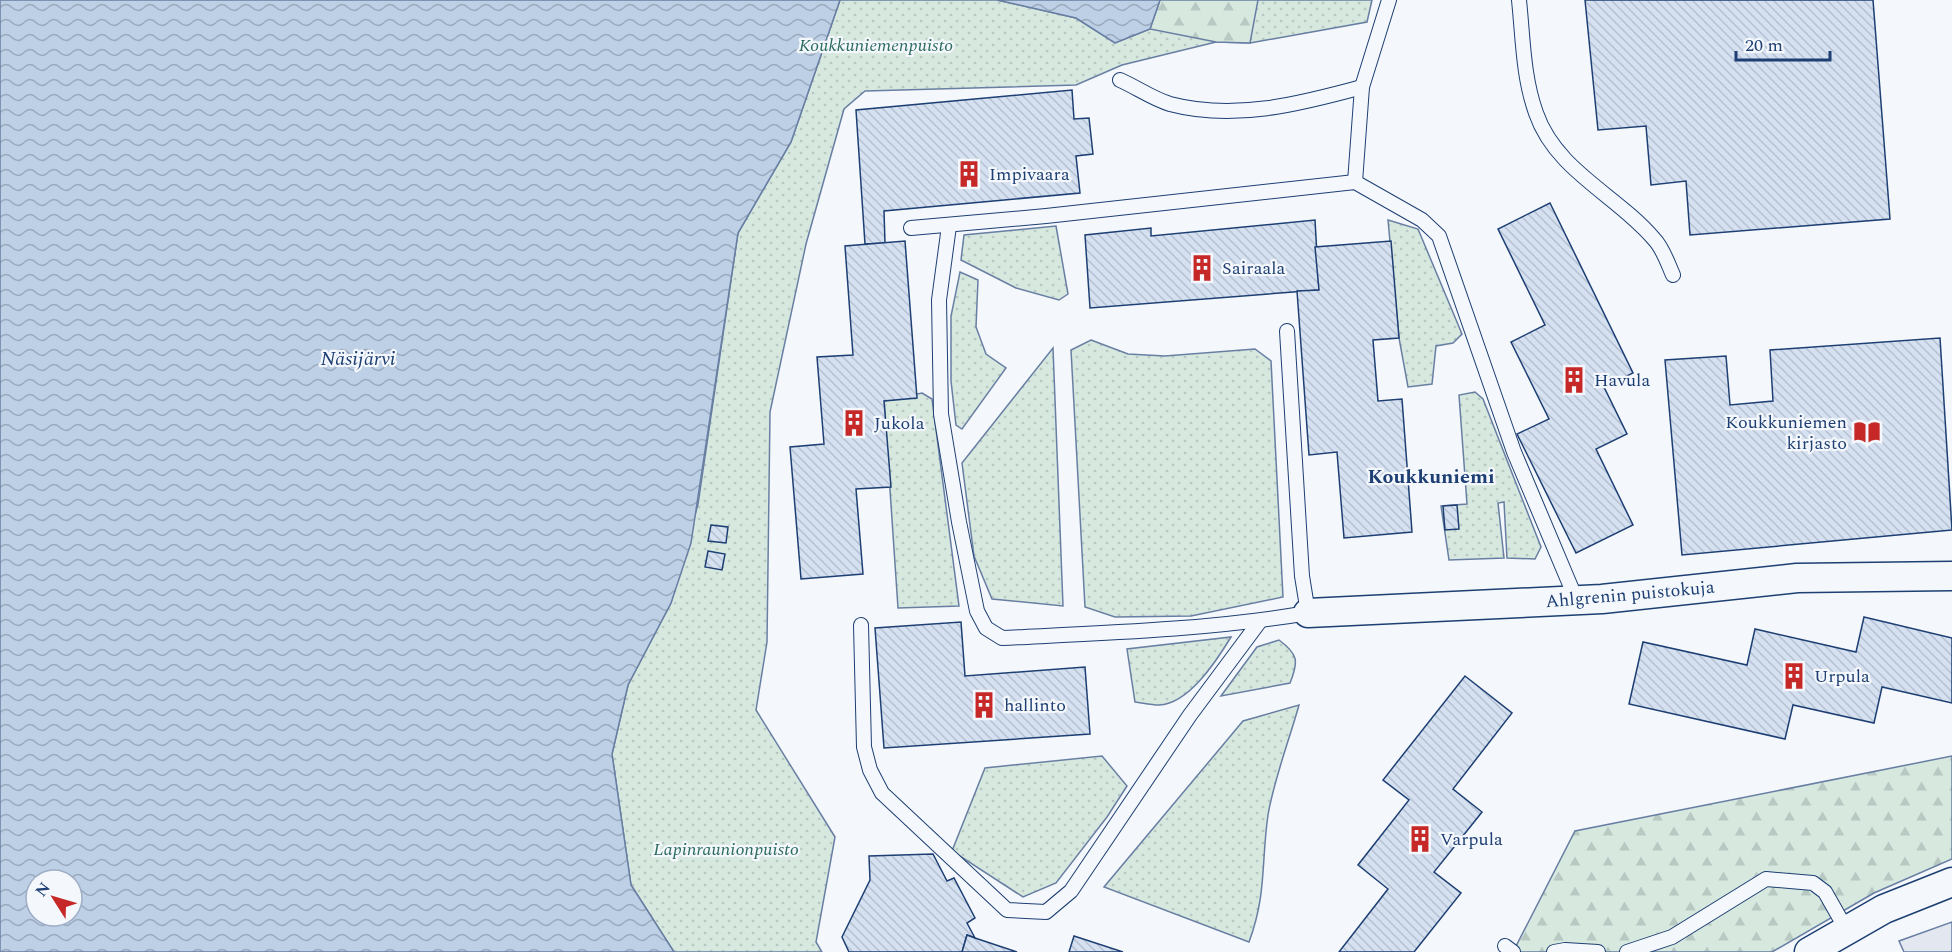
<svg xmlns="http://www.w3.org/2000/svg" width="1952" height="952" font-family="Spectral,serif">
<style>
.green{fill:url(#green-dots);stroke:#687fa3;stroke-width:1.5}
.forest{fill:url(#forest-firs);stroke:#687fa3;stroke-width:1.5}
.parking{fill:#e3e8f0;stroke:#687fa3;stroke-width:1.5}
.water{fill:url(#water-waves);stroke:#687fa3;stroke-width:1.5;fill-rule:evenodd}
.building{fill:url(#building-back-hatch);stroke:#1d3f73;stroke-width:1.5}
.lines{fill:none;stroke-linecap:round;stroke-linejoin:round}
.service-casing{stroke:#1d3f73;stroke-width:16}
.minor-casing{stroke:#1d3f73;stroke-width:31}
.service{stroke:#f4f7fb;stroke-width:14}
.minor{stroke:#f4f7fb;stroke-width:28}
.labels{text-anchor:middle;stroke-width:4.5;stroke-linejoin:round;paint-order:stroke}
.park-label{font-size:18px;font-style:italic;fill:#2c6c60;stroke:#f4f7fb}
.poi-label{font-size:18px;fill:#1d3f73;stroke:#f4f7fb;text-anchor:start}
.street-label{font-size:18px;fill:#1d3f73;stroke:#f4f7fb}
.water-label{font-size:20px;font-style:italic;fill:#1d3f73;stroke:#f4f7fb}
.neighbourhood-label{font-size:20px;font-weight:bold;fill:#1d3f73;stroke:#f4f7fb}
</style>
<defs>
<pattern id="green-dots" width="8" height="8" patternUnits="userSpaceOnUse" patternTransform="scale(1.5)"><rect width="8" height="8" fill="#d7e8df"/><path d="M2 2h.1M6 6h.1" fill="none" stroke="#b8c8c3" stroke-width="1.8" stroke-linecap="round"/></pattern>
<pattern id="forest-firs" width="22" height="20" patternUnits="userSpaceOnUse" patternTransform="scale(1.5)"><rect width="22" height="20" fill="#d7e8df"/><path d="M5 1l3.5 6h-7zM16 11l3.5 6h-7z" fill="#b8c8c3"/></pattern>
<pattern id="water-waves" width="16" height="10" patternUnits="userSpaceOnUse" patternTransform="scale(1.5)"><rect width="16" height="10" fill="#bed0e5"/><path d="M0 5q4-4 8 0t8 0" fill="none" stroke="#9aaabe"/></pattern>
<pattern id="building-back-hatch" width="6" height="6" patternUnits="userSpaceOnUse" patternTransform="scale(1.5)"><rect width="6" height="6" fill="#d5e0f0"/><path d="M-1 5l2 2M0 0l6 6M5-1l2 2" fill="none" stroke="#b6c1d1"/></pattern>
</defs>
<rect width="100%" height="100%" fill="#f4f7fb"/>
<!-- green -->
<g class="green">
<polygon points="840,0 997,0 1076,18 1115,43 1150,29 1160,0 1372,0 1367,22 1250,43 1216,42 1122,65 1076,85 865,91 844,109 806,244 770,412 767,642 756,710 835,837 816,942 822,952 674,952 631,885 612,754 628,685 671,603 698,504 738,233 791,142"/>
<polygon points="1388,220 1418,229 1462,334 1453,343 1436,346 1432,384 1408,387 1399,338"/>
<polygon points="1056,226 1068,294 1059,300 1016,288 961,260 964,235"/>
<polygon points="960,272 978,280 976,327 986,354 1006,368 962,429 956,425 951,381 951,316"/>
<polygon points="1091,340 1128,354 1165,356 1255,349 1271,361 1283,597 1191,616 1115,617 1085,607 1071,350"/>
<polygon points="1053,348 1063,606 992,599 974,556 962,463"/>
<polygon points="1475,392 1483,399 1541,547 1535,559 1507,558 1504,502 1498,503 1504,558 1449,560 1441,506 1467,504 1459,395"/>
<polygon points="922,393 932,399 959,606 898,608 884,401"/>
<path d="M1231,637C1217,660 1189,704 1159,705C1151,705 1143,703 1135,702L1127,649Z"/>
<path d="M1279,640C1298,654 1299,661 1290,683L1221,696L1257,647Z"/>
<path d="M1299,705C1289,741 1274,779 1268,815C1261,863 1267,893 1249,942L1104,887L1243,721Z"/>
<polygon points="1102,756 1127,786 1107,817 1056,883 1023,897 952,851 985,768"/>
</g>
<!-- forest -->
<g class="forest">
<polygon points="1160,0 1258,0 1250,43 1216,42 1150,29"/>
<polygon points="1952,756 1952,859 1874,893 1772,952 1513,952 1575,831"/>
</g>
<!-- parking -->
<polygon class="parking" points="1952,922 1952,952 1904,952 1899,941"/>
<!-- water -->
<g class="water">
<path d="M0,0H840L791,142L738,233L691,543L671,603L628,685L612,754L631,885L674,952H0ZM36,880H72V916H36Z"/>
<polygon points="997,0 1160,0 1150,29 1115,43 1076,18"/>
</g>
<!-- building -->
<g class="building">
<polygon points="1585,0 1873,0 1890,219 1690,235 1686,181 1651,185 1646,126 1598,130"/>
<polygon points="1072,90 1074,119 1089,118 1093,154 1076,156 1080,193 884,211 885,243 865,244 856,110"/>
<polygon points="1550,203 1633,373 1604,387 1627,434 1596,449 1633,525 1576,553 1517,434 1549,419 1511,342 1545,325 1498,229"/>
<polygon points="1315,220 1319,290 1090,308 1085,235 1151,228 1151,236"/>
<polygon points="905,241 917,398 884,401 891,487 856,489 863,574 801,579 790,447 824,444 817,357 853,355 845,246"/>
<polygon points="1391,241 1399,338 1373,340 1378,401 1402,399 1412,532 1344,538 1337,452 1309,455 1297,291 1319,290 1315,247"/>
<polygon points="1940,338 1952,530 1682,555 1665,360 1726,356 1730,405 1773,401 1770,350"/>
<polygon points="1457,505 1459,529 1445,530 1443,506"/>
<polygon points="711,525 728,527 726,543 708,541"/>
<polygon points="708,551 725,554 722,570 705,567"/>
<polygon points="1864,617 1952,638 1952,703 1882,687 1874,723 1793,705 1785,739 1629,704 1643,642 1747,665 1755,629 1856,652"/>
<polygon points="961,622 965,676 1085,667 1090,734 884,748 875,628"/>
<polygon points="1465,676 1512,713 1453,789 1482,812 1434,872 1461,893 1414,952 1339,952 1388,889 1358,865 1409,800 1383,780"/>
<polygon points="933,854 947,881 954,878 975,918 967,923 975,938 967,935 962,952 849,952 842,937 870,880 869,856"/>
<polygon points="967,935 975,938 1017,952 962,952"/>
<polygon points="1074,936 1123,952 1069,952"/>
</g>
<g class="lines">
<defs>
<g id="service">
<path d="M1519,0C1523,38 1523,77 1536,113C1556,171 1617,195 1654,239C1663,248 1668,264 1673,275"/>
<path d="M1120,80C1136,87 1153,99 1170,104C1234,121 1300,104 1362,87"/>
<polyline points="1355,182 1362,87 1389,0"/>
<path d="M949,226L939,300L941,414L959,522L977,611L986,628L1002,638C1104,633 1207,630 1308,613L1302,576L1287,331"/>
<polyline points="911,228 1046,216 1355,182 1422,220 1439,236 1514,452 1576,599"/>
<polyline points="861,625 864,747 870,770 882,793 1007,910 1046,912 1071,891 1190,715 1260,621"/>
<polyline points="1505,946 1513,952"/>
<polyline points="1554,952 1565,950 1598,952"/>
<polyline points="1627,952 1672,937 1766,879 1813,883 1825,892 1846,929"/>
</g>
<g id="minor">
<polyline points="1308,613 1602,599 1797,578 1952,576"/>
<polyline points="1809,952 1884,909 1952,882"/>
</g>
</defs>
<!-- service casing -->
<use href="#service" class="service-casing"/>
<!-- minor casing -->
<use href="#minor" class="minor-casing"/>
<!-- service -->
<use href="#service" class="service"/>
<!-- minor -->
<use href="#minor" class="minor"/>
</g>
<!-- icons -->
<defs>
<symbol id="building-bare" viewBox="-9 -9 18 18"><path d="M-4-6H4V6H1V3H-1V6H-4ZM-2.5-4.3h1.7v1.8h-1.7ZM.8-4.3h1.7v1.8H.8ZM-2.5-1h1.7V.8h-1.7ZM.8-1h1.7V.8H.8Z" fill="#c62828" stroke="#f4f7fb" stroke-width="2.5" paint-order="stroke"/></symbol>
<symbol id="library-bare" viewBox="-9 -9 18 18"><path d="M-6-4Q-3-5.5-.7-3.5V5Q-3 3-6 4ZM6-4Q3-5.5 .7-3.5V5Q3 3 6 4Z" fill="#c62828" stroke="#f4f7fb" stroke-width="2.5" paint-order="stroke"/></symbol>
</defs>
<g fill-rule="evenodd">
<use href="#building-bare" x="950" y="155" width="38" height="38"/>
<use href="#building-bare" x="1183" y="249" width="38" height="38"/>
<use href="#building-bare" x="1555" y="361" width="38" height="38"/>
<use href="#building-bare" x="835" y="404" width="38" height="38"/>
<use href="#library-bare" x="1848" y="413" width="38" height="38"/>
<use href="#building-bare" x="1775" y="657" width="38" height="38"/>
<use href="#building-bare" x="965" y="686" width="38" height="38"/>
<use href="#building-bare" x="1401" y="820" width="38" height="38"/>
</g>
<g class="labels">
<!-- park labels -->
<g class="park-label">
<text x="876" y="51">Koukkuniemenpuisto</text>
<text x="726" y="855">Lapinraunionpuisto</text>
</g>
<!-- poi labels -->
<g class="poi-label">
<text x="989" y="180">Impivaara</text>
<text x="1222" y="274">Sairaala</text>
<text x="1594" y="386">Havula</text>
<text x="1847" y="428" text-anchor="end">Koukkuniemen<tspan x="1847" dy="21">kirjasto</tspan></text>
<text x="874" y="429">Jukola</text>
<text x="1814" y="682">Urpula</text>
<text x="1004" y="711">hallinto</text>
<text x="1440" y="845">Varpula</text>
</g>
<!-- street labels -->
<g class="street-label">
<text transform="translate(1630 594) rotate(-5)" y="6">Ahlgrenin puistokuja</text>
</g>
<!-- water labels -->
<g class="water-label">
<text x="358" y="365">Näsijärvi</text>
</g>
<!-- neighbourhood labels -->
<g class="neighbourhood-label">
<text x="1431" y="483">Koukkuniemi</text>
</g>
</g>
<!-- north arrow -->
<g transform="translate(54 898) rotate(307)"><circle r="28" fill="#f4f7fb" stroke="#9eadc5" stroke-width="1.5"/>
<path d="M0-4.5L10 22L0 15L-10 22Z" fill="#c62828"/>
<text y="-9" font-size="16" font-weight="bold" text-anchor="middle" fill="#1d3f73">N</text>
</g>
<!-- scale -->
<path d="M1736 51v9h94v-9" fill="none" stroke="#1d3f73" stroke-width="3"/>
<text x="1745" y="51" font-size="18" fill="#1d3f73" stroke="#f4f7fb" stroke-width="4.5" paint-order="stroke">20 m</text>
</svg>
